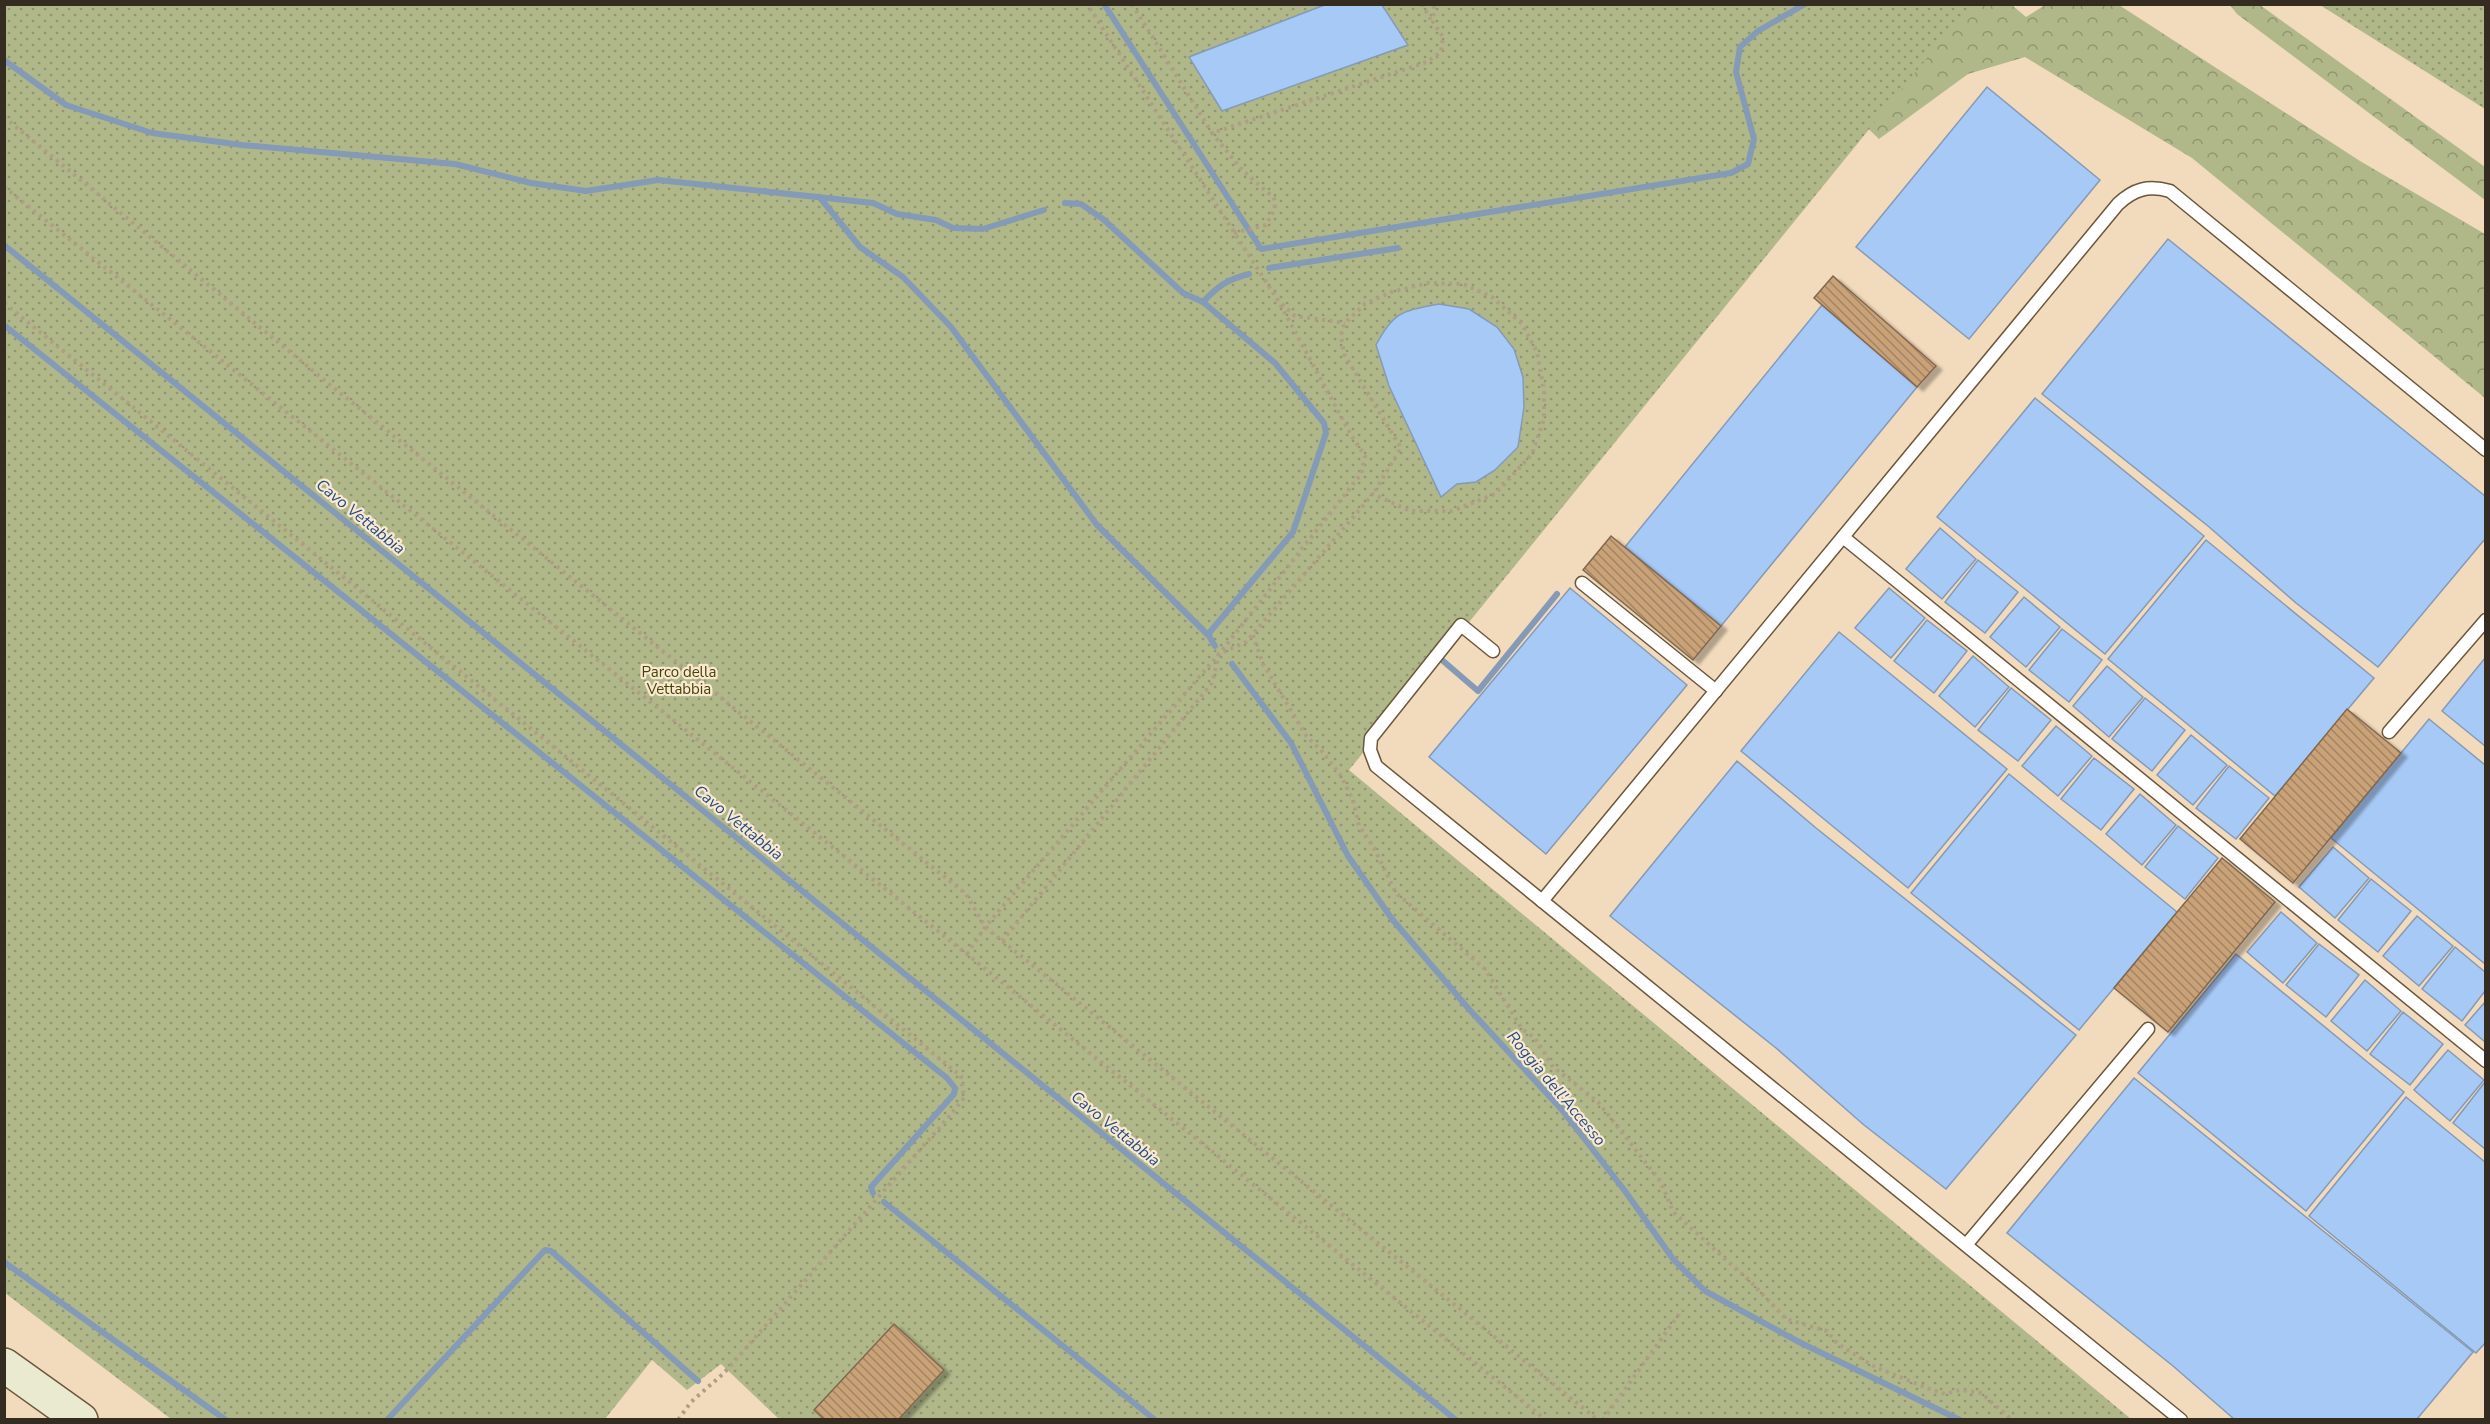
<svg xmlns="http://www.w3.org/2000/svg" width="2490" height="1424" font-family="'Nunito Sans',sans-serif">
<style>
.forest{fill:url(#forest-crowns)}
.park{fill:url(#park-dots)}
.water{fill:#a7c9f6;stroke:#859ab6;stroke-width:1.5}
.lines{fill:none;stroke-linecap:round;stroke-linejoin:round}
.stream{stroke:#859ab6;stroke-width:6}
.building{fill:url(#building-back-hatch);stroke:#80684f;stroke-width:1.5;filter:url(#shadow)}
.lane-casing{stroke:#6b573c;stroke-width:15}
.secondary-casing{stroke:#6b573c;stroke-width:36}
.path{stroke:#b09d86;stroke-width:4;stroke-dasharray:3 4.5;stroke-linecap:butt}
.lane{stroke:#fff;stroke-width:12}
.secondary{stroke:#e9ead0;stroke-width:33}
.labels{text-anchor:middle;stroke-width:4.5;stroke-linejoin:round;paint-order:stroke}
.park-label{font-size:15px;fill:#3f4605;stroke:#fce8d0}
.water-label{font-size:16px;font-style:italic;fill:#214e84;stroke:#fce8d0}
</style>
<defs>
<pattern id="forest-crowns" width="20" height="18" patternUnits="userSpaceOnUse" patternTransform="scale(1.5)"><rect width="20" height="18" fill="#b0b889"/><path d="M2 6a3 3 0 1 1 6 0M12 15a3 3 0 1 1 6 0" fill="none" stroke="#909670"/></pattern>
<pattern id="park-dots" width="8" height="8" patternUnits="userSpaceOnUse" patternTransform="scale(1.5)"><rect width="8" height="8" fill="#b0b889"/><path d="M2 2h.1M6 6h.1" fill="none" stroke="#909670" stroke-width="1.8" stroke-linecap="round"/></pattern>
<pattern id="building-back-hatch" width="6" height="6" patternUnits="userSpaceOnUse" patternTransform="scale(1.5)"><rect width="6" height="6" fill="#c9a278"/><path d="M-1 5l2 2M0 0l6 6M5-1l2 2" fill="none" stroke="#a48462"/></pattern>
<filter id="shadow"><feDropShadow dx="6" dy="4" stdDeviation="1.5" flood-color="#0004"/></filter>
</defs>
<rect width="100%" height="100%" fill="#f2dabc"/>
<!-- forest -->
<g class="forest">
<polygon points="1905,5 2012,5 2026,17 2045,5 2119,5 2360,161 2485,234 2485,398 2192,158 2025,57 1968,74 1879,139 1814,77"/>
<polygon points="2230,5 2260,5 2485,167 2485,200 2237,14"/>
</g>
<!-- park -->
<g class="park">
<polygon points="4,5 1970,5 1349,770 2131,1419 780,1420 721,1364 687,1390 652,1360 605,1419 171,1419 5,1293"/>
<polygon points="2320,5 2485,5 2485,109"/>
</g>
<!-- water -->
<g class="water">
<polygon points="1327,4 1382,5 1408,45 1222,111 1189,57"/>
<polygon points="1987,87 2100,180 1969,339 1856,247"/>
<polygon points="2168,239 2485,496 2485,539 2378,667 2296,603 2208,526 2042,394"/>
<path d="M1439,304L1469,309L1497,327L1514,349L1523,377L1524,407L1518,447L1495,470L1476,482L1457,484L1441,497L1389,386L1376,345C1394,311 1403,311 1439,304Z"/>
<polygon points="1822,305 1917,387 1721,626 1625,547"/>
<polygon points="2035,398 2204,536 2105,654 1937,517"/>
<polygon points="1940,528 1976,559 1942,599 1906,569"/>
<polygon points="2206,540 2374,678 2275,796 2108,659"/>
<polygon points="1978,560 2018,592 1985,633 1945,602"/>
<polygon points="1570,588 1687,685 1546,854 1429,757"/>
<polygon points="1889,588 1925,618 1891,658 1855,628"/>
<polygon points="2024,597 2060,627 2026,667 1990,637"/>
<polygon points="1927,620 1967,651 1934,693 1894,661"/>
<polygon points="2062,629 2102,660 2069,702 2029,670"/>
<polygon points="1839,632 2007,769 1908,888 1741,751"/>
<polygon points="1973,656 2009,687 1975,727 1939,696"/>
<polygon points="2485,658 2485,746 2442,711"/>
<polygon points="2107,666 2143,697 2109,737 2073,706"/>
<polygon points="2011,688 2051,720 2018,761 1978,730"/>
<polygon points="2145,698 2185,730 2152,771 2112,739"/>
<polygon points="2429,719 2485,765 2485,964 2331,838"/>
<polygon points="2056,726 2092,756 2058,796 2022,766"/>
<polygon points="2191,735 2227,765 2193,805 2157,775"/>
<polygon points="2094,758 2134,789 2101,830 2061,799"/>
<polygon points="1737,761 1816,828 2076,1035 1946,1189 1864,1125 1776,1048 1610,916"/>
<polygon points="2229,766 2269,798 2236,839 2196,808"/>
<polygon points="2009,774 2177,912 2079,1030 1911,893"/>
<polygon points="2140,794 2176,825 2142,865 2106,834"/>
<polygon points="2178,826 2218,858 2185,899 2145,867"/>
<polygon points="2333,847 2369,878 2335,918 2299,887"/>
<polygon points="2371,879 2411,911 2378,952 2338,920"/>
<polygon points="2281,912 2317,943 2283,983 2247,952"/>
<polygon points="2417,916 2453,946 2419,986 2383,956"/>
<polygon points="2319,944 2359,975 2326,1017 2286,985"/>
<polygon points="2455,947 2485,972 2485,991 2462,1021 2422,989"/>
<polygon points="2236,954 2404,1092 2306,1211 2138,1073"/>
<polygon points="2365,980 2401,1011 2367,1051 2331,1021"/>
<polygon points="2485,1002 2485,1042 2465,1025"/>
<polygon points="2403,1012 2443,1044 2410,1085 2370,1054"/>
<polygon points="2448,1050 2484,1080 2450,1121 2414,1090"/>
<polygon points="2134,1078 2473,1352 2417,1419 2234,1419 2173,1366 2007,1233"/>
<polygon points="2485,1082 2485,1149 2453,1123"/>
<polygon points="2406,1097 2485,1162 2486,1342 2476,1353 2309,1216"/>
</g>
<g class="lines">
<!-- stream -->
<g class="stream">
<polyline points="1104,4 1261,249 1731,173 1748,164 1754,139 1736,72 1740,47 1758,31 1805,4"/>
<polyline points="4,60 66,105 152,133 242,145 455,164 531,183 586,191 658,180 873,203 897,214 936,220 953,228 983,229 1044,210"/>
<polyline points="821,199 860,247 903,277 951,327 1097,525 1209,636"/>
<polyline points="1065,203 1081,204 1103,219 1183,293 1203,302 1275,363 1324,423 1326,433 1293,532 1210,632 1209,636 1215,646"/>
<polyline points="4,245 1456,1420"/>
<polyline points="1269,268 1398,248"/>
<path d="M1203,302C1218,286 1228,279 1249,274"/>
<polyline points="4,325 947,1078 955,1088 954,1094 871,1187 873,1193"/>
<polyline points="1442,660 1478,691 1557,594"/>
<polyline points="1232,664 1291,743 1348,856 1392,919 1468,1008 1562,1110 1625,1191 1673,1259 1705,1291 1799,1342 1960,1420"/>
<polyline points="884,1202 1155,1420"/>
<polyline points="4,1262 226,1420"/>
<polyline points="387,1420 545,1250 551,1251 698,1381"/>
</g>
</g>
<!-- building -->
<g class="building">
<polygon points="1833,276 1936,366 1917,387 1814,298"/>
<polygon points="1611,536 1721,626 1693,660 1583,570"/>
<polygon points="2347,709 2401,753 2293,883 2240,839"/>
<polygon points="2222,858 2275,902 2168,1032 2114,988"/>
<polygon points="894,1324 944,1370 898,1420 825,1420 814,1410"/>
</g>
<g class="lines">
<defs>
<g id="lane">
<polyline points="1843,537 2486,1061"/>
<polyline points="1582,583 1716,691"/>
<polyline points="1493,651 1461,625 1371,738 1370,750 1376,766 2181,1420"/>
<polyline points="2389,732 2486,620"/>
<path d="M1542,901L2118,204C2134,189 2148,185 2170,191L2486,450"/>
<polyline points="1966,1245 2148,1029"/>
</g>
<polyline id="secondary" points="4,1365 81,1420"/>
</defs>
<!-- lane casing -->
<use href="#lane" class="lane-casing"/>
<!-- secondary casing -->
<use href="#secondary" class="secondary-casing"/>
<!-- path -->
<g class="path">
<polyline points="1132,4 1212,133"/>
<polyline points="1422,4 1432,22"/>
<polyline points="4,117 329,384 966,894 985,927 1598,1420"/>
<polyline points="4,187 973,959 1546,1420"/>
<polyline points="1234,233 1266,225 1275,208 1274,198 1242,170 1212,133 1427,62 1441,52 1443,37 1433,22 1434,4"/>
<polyline points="4,303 961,1076 964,1098 947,1119 724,1373 691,1402 678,1420"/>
<polyline points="1282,304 1295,316 1345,323"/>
<polyline points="1253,635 1263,664 1307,737 1321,750 1341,776 1353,800 1359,826 1374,848 1396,893 1485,969 1522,1029 1535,1038 1553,1067 1598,1102 1661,1182 1673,1212 1752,1283 1786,1319 1827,1331 1838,1344 1875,1367 1930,1389 1945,1394 1960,1390 1981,1393 2012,1420"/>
<polyline points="1002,941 1212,683 1219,654 1246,642 1373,494 1410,511 1452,511 1495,494 1532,454 1544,419 1544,391 1537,352 1522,324 1492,297 1463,284 1428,283 1391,292 1365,304 1345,323 1341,335 1344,354 1401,448 1373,494"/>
<polyline points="967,954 985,927 1219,654 1361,474 1365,456 1351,435 1279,302 1087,4"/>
<polyline points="1603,1420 1682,1310"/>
</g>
<!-- lane -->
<use href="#lane" class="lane"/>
<!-- secondary -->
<use href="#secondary" class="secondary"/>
</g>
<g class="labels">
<!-- park labels -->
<g class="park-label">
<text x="679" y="677">Parco della<tspan x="679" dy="17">Vettabbia</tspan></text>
</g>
<!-- water labels -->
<g class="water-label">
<text transform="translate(361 516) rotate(39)" y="6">Cavo Vettabbia</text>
<text transform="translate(739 822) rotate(39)" y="6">Cavo Vettabbia</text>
<text transform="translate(1557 1088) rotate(50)" y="6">Roggia dell'Accesso</text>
<text transform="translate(1116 1128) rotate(39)" y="6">Cavo Vettabbia</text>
</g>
</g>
<!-- border -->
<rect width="2490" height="1424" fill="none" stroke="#352c21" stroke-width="12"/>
</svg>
